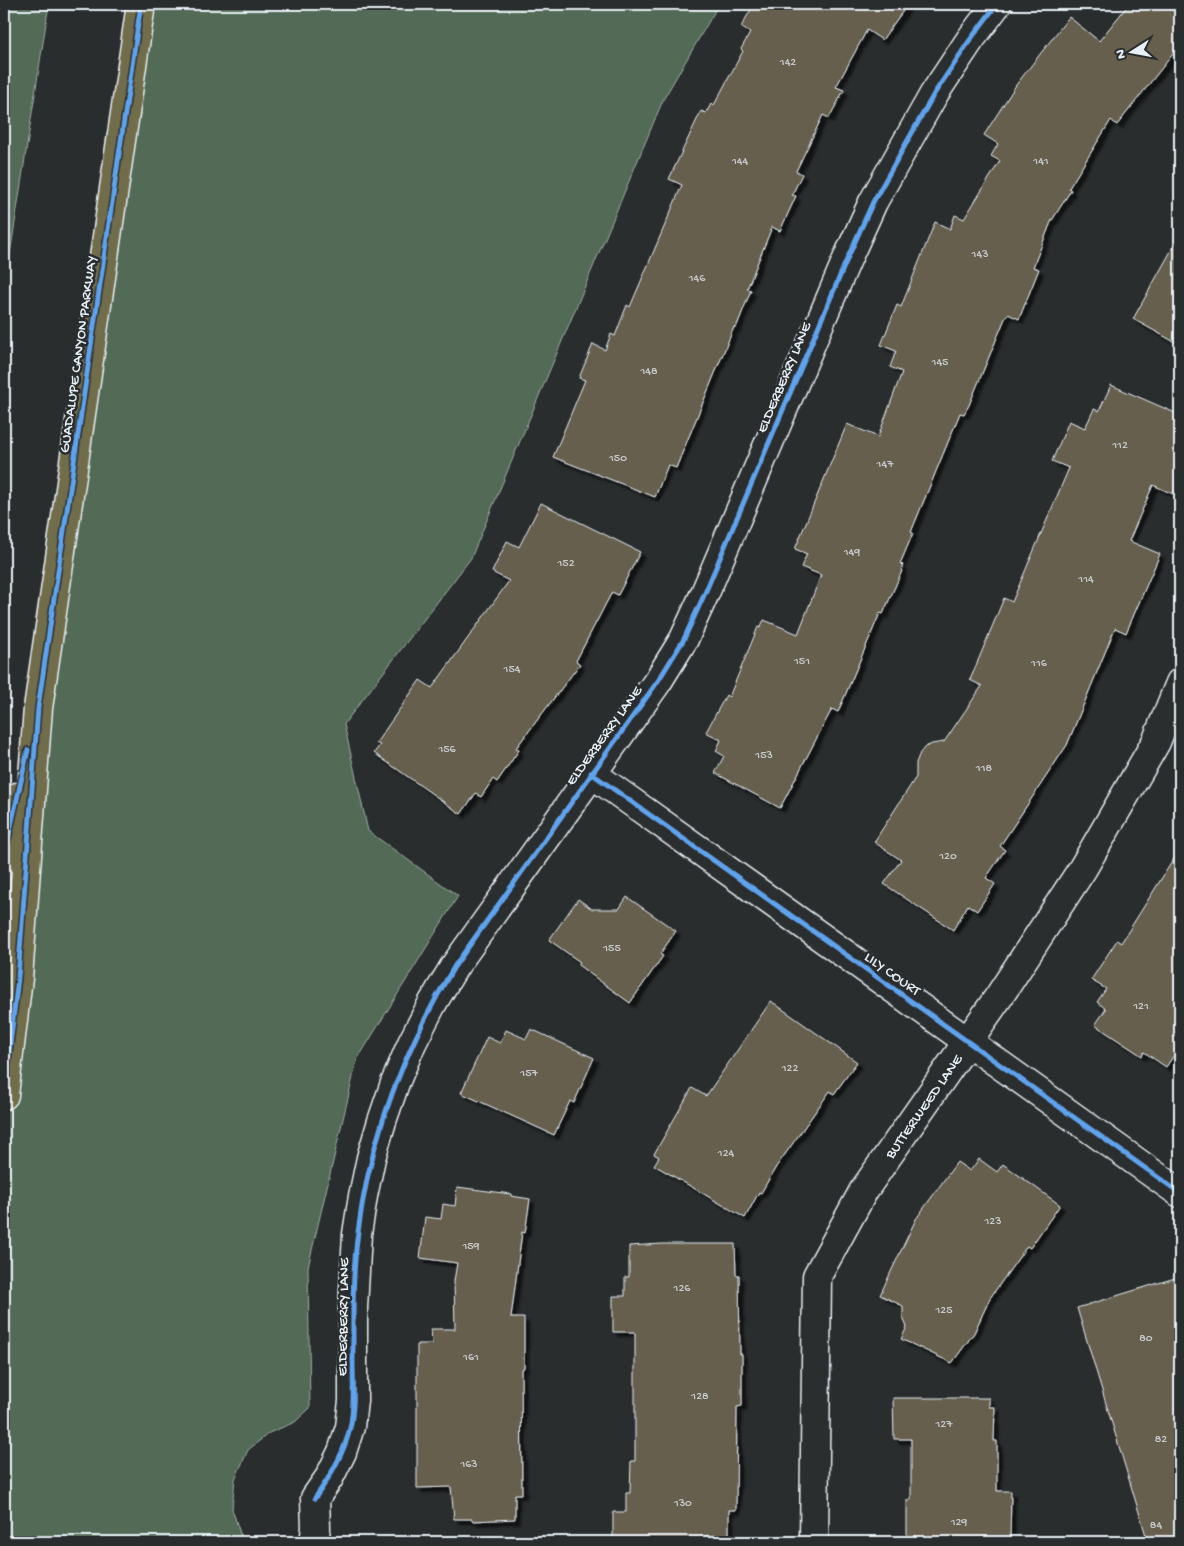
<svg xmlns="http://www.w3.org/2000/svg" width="1184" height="1546" font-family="'Gochi Hand',sans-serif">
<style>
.green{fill:#536a56;stroke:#9eaea7}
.building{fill:#665e4e;stroke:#e8f1f8;filter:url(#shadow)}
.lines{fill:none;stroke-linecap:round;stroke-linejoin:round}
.minor-casing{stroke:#e8f1f8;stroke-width:31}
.major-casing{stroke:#e8f1f8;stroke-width:31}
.minor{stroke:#2a2d2e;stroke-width:28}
.major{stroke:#716d4b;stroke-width:28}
.cycleway-casing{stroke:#2a2d2e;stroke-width:8}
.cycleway{stroke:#60a3ed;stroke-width:5}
.labels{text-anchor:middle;stroke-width:5;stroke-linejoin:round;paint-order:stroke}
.number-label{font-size:12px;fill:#c8ccce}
.street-label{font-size:15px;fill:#e8f1f8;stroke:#2a2d2e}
</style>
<defs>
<filter id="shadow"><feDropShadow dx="4.5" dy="4.5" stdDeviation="1" flood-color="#0009"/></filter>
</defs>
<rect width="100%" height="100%" fill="#2a2d2e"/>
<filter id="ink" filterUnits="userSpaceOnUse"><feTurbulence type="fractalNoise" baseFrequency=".02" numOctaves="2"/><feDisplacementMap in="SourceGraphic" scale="10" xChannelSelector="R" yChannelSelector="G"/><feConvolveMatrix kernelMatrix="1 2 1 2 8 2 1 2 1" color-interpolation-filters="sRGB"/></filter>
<g filter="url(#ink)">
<!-- green -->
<g class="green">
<polygon points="4,4 49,4 4,293"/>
<polygon points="141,4 719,4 663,100 471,558 344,724 368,831 458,896 357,1060 308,1267 310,1408 295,1422 269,1433 248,1450 235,1479 232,1509 242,1539 245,1542 4,1542 4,1095 38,708"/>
</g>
<!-- building -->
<g class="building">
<polygon points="754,4 908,4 882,40 867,30 836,87 844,90 829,118 823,115 796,171 802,174 792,195 796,196 780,231 772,227 747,289 751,290 736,328 734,327 676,468 668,465 655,497 553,457 585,380 579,378 593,344 605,350 611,334 615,336 627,305 630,307 682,185 669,179 701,111 706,113 711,104 714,105 743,51 741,49 750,33 741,27"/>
<polygon points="1129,4 1180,4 1180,45 1117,125 1111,120 1069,188 1071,190 1051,222 1033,267 1039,269 1019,319 1008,314 1006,316 969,405 964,414 960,413 911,532 913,533 900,564 903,565 901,570 902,571 883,614 880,613 838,712 832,709 780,808 715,773 724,756 716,751 721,740 706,732 726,695 729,697 758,627 760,628 764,620 798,634 821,575 801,567 807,554 795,549 847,424 878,437 902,372 890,367 896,351 881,345 897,305 901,307 935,222 950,229 955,215 964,219 1000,161 991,156 998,144 984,135 1016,85 1069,17 1099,41"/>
<polygon points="1180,235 1180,345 1133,319"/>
<polygon points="1111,385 1180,415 1180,477 1173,494 1153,485 1129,541 1160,554 1126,633 1115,628 1067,745 1000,846 1005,850 986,878 995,884 977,911 968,905 953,930 884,884 901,860 874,842 916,777 916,763 920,753 925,747 932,744 944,742 982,686 970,680 1004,598 1012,602 1069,468 1052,461 1069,421 1085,428 1094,409 1099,411"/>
<polygon points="541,503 640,552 618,595 612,592 576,661 580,664 516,748 519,750 497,782 493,779 481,797 476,793 461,814 374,753 380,745 376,743 420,680 432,688 509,581 492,572 507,541 519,547"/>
<polygon points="1180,849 1180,1046 1166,1067 1144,1052 1142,1056 1095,1025 1106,1009 1097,1002 1106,989 1091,980 1117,940 1121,943"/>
<polygon points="627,897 676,931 660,954 663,956 630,1003 578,965 580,962 549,940 578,899 592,909 619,909"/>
<polygon points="771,1001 857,1062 834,1094 830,1091 776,1167 761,1193 759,1192 745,1218 654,1165 659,1157 654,1154 692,1088 706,1096"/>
<polygon points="531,1029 594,1058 574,1103 570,1101 554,1135 461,1093 487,1037 500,1043 506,1030 526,1039"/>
<polygon points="979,1159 997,1172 1003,1164 1060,1205 1030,1248 1027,1246 990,1298 974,1333 952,1363 901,1339 907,1327 903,1318 903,1306 880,1295 916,1219 957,1162 970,1171"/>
<polygon points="457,1187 511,1194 511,1196 530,1199 525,1233 522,1232 511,1318 524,1318 524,1368 521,1369 522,1494 515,1494 515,1519 473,1521 472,1519 454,1519 451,1487 417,1488 417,1344 432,1344 431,1329 455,1329 454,1281 457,1263 420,1258 425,1217 441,1219 443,1204 455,1206"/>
<polygon points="662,1244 735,1244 736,1275 739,1275 740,1354 742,1354 742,1406 737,1407 736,1510 729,1510 729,1536 705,1536 705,1542 613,1542 613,1512 626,1512 626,1493 630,1493 631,1461 635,1461 635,1332 613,1332 613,1296 625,1296 625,1277 629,1277 629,1246"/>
<polygon points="1175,1278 1180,1295 1180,1542 1148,1542 1077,1308"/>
<polygon points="893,1398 989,1398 989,1407 995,1407 994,1441 997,1441 997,1491 1011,1491 1010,1542 907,1542 907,1500 911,1500 911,1439 894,1439"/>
</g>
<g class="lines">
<defs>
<g id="minor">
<polyline points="591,773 1180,1193"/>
<polyline points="314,1542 316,1528 315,1498 329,1478 342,1452 350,1427 353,1401 353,1308 357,1234 363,1196 371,1158 382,1121 395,1083 412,1043 432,1004 454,967 658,681 684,639 705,593 848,257 873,202 934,94 970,40 997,4"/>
<polyline points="814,1542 817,1276 864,1190 1000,995 1083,868 1156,742 1180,683"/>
</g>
<g id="major">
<polyline points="4,857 17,797"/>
<polyline points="4,1095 18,978 38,708 141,4"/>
</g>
</defs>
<!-- minor casing -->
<use href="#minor" class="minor-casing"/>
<!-- major casing -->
<use href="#major" class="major-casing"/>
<!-- minor -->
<use href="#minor" class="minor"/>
<!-- major -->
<use href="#major" class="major"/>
<defs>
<g id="cycleway">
<polyline points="591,773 1180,1193"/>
<polyline points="4,857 28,750"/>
<polyline points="4,1095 18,978 38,708 141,4"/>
<path d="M315,1498C330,1477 344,1454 350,1428C355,1406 353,1382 353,1360C353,1317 352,1274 358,1232C370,1137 404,1049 454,967L658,681L684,639L705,593L848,257L873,202L934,94L970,40L997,4"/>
</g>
</defs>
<!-- cycleway casing -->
<use href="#cycleway" class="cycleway-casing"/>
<!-- cycleway -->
<use href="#cycleway" class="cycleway"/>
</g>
</g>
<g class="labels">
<!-- number labels -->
<g class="number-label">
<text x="788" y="65">142</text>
<text x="740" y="164">144</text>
<text x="1041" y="164">141</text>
<text x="980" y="257">143</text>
<text x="697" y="281">146</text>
<text x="940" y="365">145</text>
<text x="649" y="374">148</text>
<text x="1120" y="448">112</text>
<text x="618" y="461">150</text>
<text x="885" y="467">147</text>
<text x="852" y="555">149</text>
<text x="566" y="566">152</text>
<text x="1086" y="582">114</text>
<text x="802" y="664">151</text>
<text x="1039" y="666">116</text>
<text x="512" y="672">154</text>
<text x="447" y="752">156</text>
<text x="764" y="758">153</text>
<text x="984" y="771">118</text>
<text x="948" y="859">120</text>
<text x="612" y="951">155</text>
<text x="1141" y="1009">121</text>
<text x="790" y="1071">122</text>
<text x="529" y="1076">157</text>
<text x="726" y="1156">124</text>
<text x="993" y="1224">123</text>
<text x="471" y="1249">159</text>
<text x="682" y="1291">126</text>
<text x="944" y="1313">125</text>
<text x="1146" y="1341">80</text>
<text x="471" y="1360">161</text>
<text x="700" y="1399">128</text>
<text x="944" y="1427">127</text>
<text x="1161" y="1442">82</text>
<text x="469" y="1467">163</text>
<text x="683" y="1506">130</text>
<text x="959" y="1525">129</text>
<text x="1156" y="1528">84</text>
</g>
<!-- street labels -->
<g class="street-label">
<text transform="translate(77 354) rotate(-82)" y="5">GUADALUPE CANYON PARKWAY</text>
<text transform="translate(783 377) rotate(-67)" y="5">ELDERBERRY LANE</text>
<text transform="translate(603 735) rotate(-54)" y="5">ELDERBERRY LANE</text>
<text transform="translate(893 973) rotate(35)" y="5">LILY COURT</text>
<text transform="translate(923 1106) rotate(-55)" y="5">BUTTERWEED LANE</text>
<text transform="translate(342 1317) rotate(-89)" y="5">ELDERBERRY LANE</text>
</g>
</g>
<!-- margin -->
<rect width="1184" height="1546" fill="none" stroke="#2a2d2e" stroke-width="20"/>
<rect x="10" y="10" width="1164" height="1526" fill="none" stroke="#e8f1f8" stroke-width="2" filter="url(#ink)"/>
<!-- north arrow -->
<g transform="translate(1132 52) rotate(259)" stroke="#2a2d2e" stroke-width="4" paint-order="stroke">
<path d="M0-4L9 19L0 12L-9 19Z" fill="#e8f1f8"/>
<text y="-8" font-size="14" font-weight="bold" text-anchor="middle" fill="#e8f1f8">N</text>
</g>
</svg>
